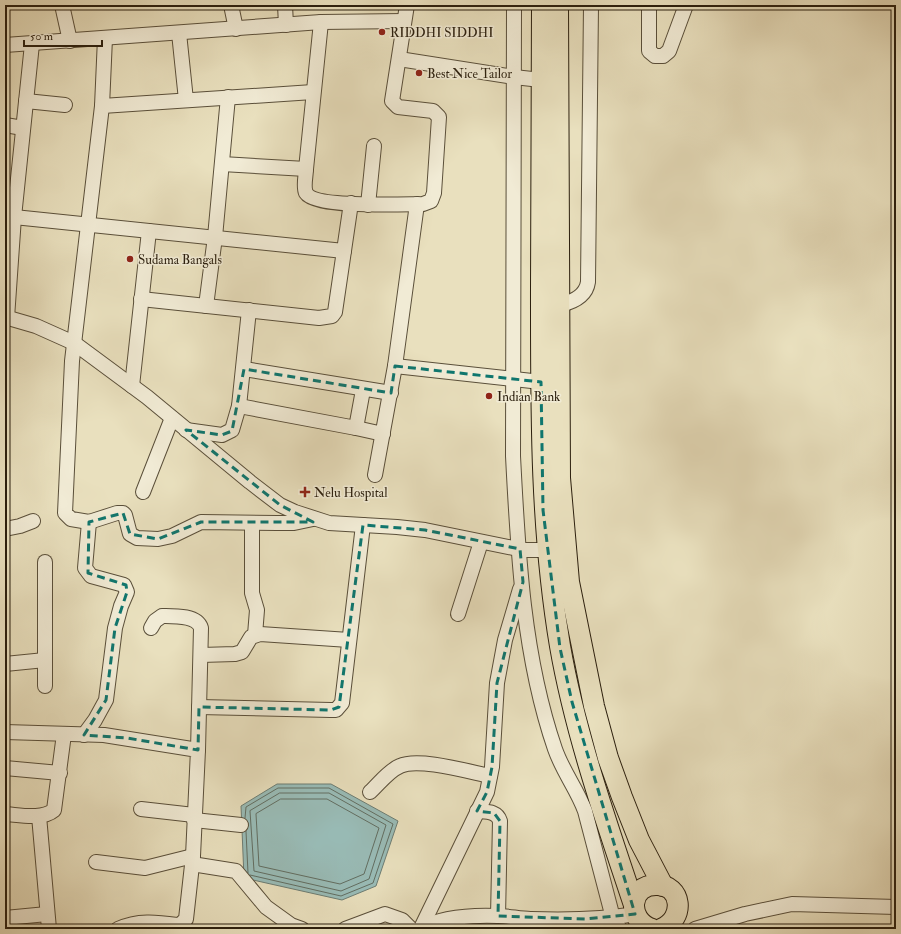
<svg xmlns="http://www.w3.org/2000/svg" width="901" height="934" font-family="'IM FELL Double Pica',serif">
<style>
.water{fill:#99bcb7;stroke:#6d7d73}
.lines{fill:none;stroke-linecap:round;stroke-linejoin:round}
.shore{stroke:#626e62;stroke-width:1}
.minor-casing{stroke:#5a4f3a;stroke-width:16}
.highway-casing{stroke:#2b1f0e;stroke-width:22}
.minor{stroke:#f1ebd5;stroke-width:14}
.highway{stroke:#e9e0be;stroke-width:20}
.marked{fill:none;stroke:#0f766e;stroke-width:3;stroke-dasharray:8 5;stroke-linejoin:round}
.poi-dot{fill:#8f2418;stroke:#f1ebd5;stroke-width:1.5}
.labels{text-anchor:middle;stroke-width:3;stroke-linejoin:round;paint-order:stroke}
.poi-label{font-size:13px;fill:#2b1f0e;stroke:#f1ebd5;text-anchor:start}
</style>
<rect width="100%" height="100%" fill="#e9e0be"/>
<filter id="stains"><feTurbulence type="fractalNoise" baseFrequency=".005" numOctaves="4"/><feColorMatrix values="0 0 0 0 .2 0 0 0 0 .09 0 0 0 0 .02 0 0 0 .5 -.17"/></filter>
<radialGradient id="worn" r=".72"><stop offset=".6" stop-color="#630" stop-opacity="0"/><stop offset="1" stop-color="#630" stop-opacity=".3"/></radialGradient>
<!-- water -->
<polygon class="water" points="277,784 331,784 398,821 376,886 342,900 244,878 241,806"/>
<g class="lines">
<!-- shore -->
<g class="shore">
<polygon points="280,793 329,793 386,825 369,879 341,891 254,871 250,811"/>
<polygon points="281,799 327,799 379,828 364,874 340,884 259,866 256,814"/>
<polyline points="245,818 246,807 278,788 329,788 393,824 373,883 341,896 250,875"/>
<polyline points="246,831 248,873"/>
</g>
<defs>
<g id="minor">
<polyline points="62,5 70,41"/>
<polyline points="231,5 236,29"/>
<polyline points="285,5 286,25"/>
<path d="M514,5L513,456C518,554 523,656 555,749C563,772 577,789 585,811L613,918L620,929"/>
<polyline points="649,5 649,51 655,56 663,56 669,51 686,5"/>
<path d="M321,22L306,169C306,175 303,187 306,193C315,208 404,204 423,204L431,201L434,193L439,117L433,111L398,107L392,101L407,5"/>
<polyline points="179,33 186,100"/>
<polyline points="105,38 102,106 72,361 65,513 71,519 89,522 117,513 123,513 125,515 130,534 137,538 158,539 172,536 201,522 277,523 294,523 313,519"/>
<polyline points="5,45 321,22 404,21"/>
<polyline points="399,59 514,77 541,80"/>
<polyline points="26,101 65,105"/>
<polyline points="102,106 313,92"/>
<polyline points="5,125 23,128"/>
<polyline points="222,164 306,169"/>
<polyline points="368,205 374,146"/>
<polyline points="14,217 344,251"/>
<polyline points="141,299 319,318 332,316 335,312 351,203"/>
<path d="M560,305C573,302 586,296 588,282L591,5"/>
<polyline points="206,306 215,237 228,97"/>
<polyline points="5,317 36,326 74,343 147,397 250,482 280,505 295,512 329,523 397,527 425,530 523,550 547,550"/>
<polyline points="7,318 14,217 32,44"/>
<polyline points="395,366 541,382"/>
<polyline points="244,369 391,393"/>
<polyline points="132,386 149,231"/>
<polyline points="239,406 356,428 363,390"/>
<polyline points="356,428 383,434"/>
<polyline points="186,430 222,435 232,430 239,406 249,310"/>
<polyline points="375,475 395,366 417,204"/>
<polyline points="143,492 172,418"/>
<polyline points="252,524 252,593 257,610 255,635"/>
<polyline points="5,529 20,526 33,521"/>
<polyline points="45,562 45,686"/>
<polyline points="458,614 481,542"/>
<path d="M151,628L155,621L162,616C174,616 197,615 201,628L198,750"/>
<polyline points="201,655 235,654 242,652 251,637 260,634 349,640"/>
<polyline points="5,664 45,660"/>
<polyline points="199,707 331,710 336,710 342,703 363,525"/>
<path d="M5,732L104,735L198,750L193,856L186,919L181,924L177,925C156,922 138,920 118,929"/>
<polyline points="84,735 95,720 106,700 115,628 121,606 127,592 124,585 91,576 85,568 89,522"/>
<polyline points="5,768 60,773"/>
<path d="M370,792C379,784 388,771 400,766C418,757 470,772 490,776"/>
<polyline points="141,809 194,815"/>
<path d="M477,811C487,812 497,811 500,821L498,916"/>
<path d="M5,814C20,815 42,820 54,810L64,734"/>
<polyline points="39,816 49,929"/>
<polyline points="194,820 241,825"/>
<polyline points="96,862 145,868 193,856"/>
<polyline points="192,864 236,871 266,907 291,925 302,929"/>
<polyline points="5,918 47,914"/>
<polyline points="421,928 487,792 492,767 497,683 505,640 520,589"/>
<polyline points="345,929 385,914 402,920 411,929"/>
<path d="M420,929C441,917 474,915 498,916C509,916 520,919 531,919C566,920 601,920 635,914"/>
<polyline points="695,929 745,914 792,904 896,907"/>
</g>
<g id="highway">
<path d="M542,5C541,100 542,194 541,289C541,409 540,527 560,646C575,733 606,821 634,905"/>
<polyline points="558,5 560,478 569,582 594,706 608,758 622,797 639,840 663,886"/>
<path d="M652,929C626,920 629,885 656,885C682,884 686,919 661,929"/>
</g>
</defs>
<!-- minor casing -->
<use href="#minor" class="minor-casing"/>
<!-- highway casing -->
<use href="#highway" class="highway-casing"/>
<!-- minor -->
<use href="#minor" class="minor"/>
<!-- highway -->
<use href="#highway" class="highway"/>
</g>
<!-- marked area -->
<path class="marked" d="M395,366L541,382L543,510L560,648L572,702L635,914L585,919L498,916L500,821L494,813L477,811L487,792L492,767L497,683L523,582L520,549L425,530L363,525L339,707L331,710L199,707L198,750L127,738L84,735L106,700L115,628L127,592L126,585L88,573L89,522L123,513L130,534L158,539L201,522H313L280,505L186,430L222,435L232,431L244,369L391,393Z"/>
<!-- markers -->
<g class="poi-dot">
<circle cx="382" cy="32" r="4"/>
<circle cx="419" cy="73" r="4"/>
<circle cx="130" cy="259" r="4"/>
<circle cx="489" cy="396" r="4"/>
<path d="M303 486h4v4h4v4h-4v4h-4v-4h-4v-4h4z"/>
</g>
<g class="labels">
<!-- poi labels -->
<g class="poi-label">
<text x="390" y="37">RIDDHI SIDDHI</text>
<text x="427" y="78">Best Nice Tailor</text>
<text x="138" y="264">Sudama Bangals</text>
<text x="497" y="401">Indian Bank</text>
<text x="314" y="497">Nelu Hospital</text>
</g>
</g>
<!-- margin -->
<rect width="901" height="934" fill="none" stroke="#e9e0be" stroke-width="20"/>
<rect x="6" y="6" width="889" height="922" fill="none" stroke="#2b1f0e" stroke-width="2"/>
<rect x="10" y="10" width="881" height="914" fill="none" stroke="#2b1f0e"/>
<!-- scale -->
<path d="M24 40v6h78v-6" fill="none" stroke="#2b1f0e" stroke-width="2"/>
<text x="30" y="40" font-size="12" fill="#2b1f0e" stroke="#f1ebd5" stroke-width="3" paint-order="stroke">50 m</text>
<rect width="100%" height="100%" filter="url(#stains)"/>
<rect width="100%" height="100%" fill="url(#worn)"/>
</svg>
